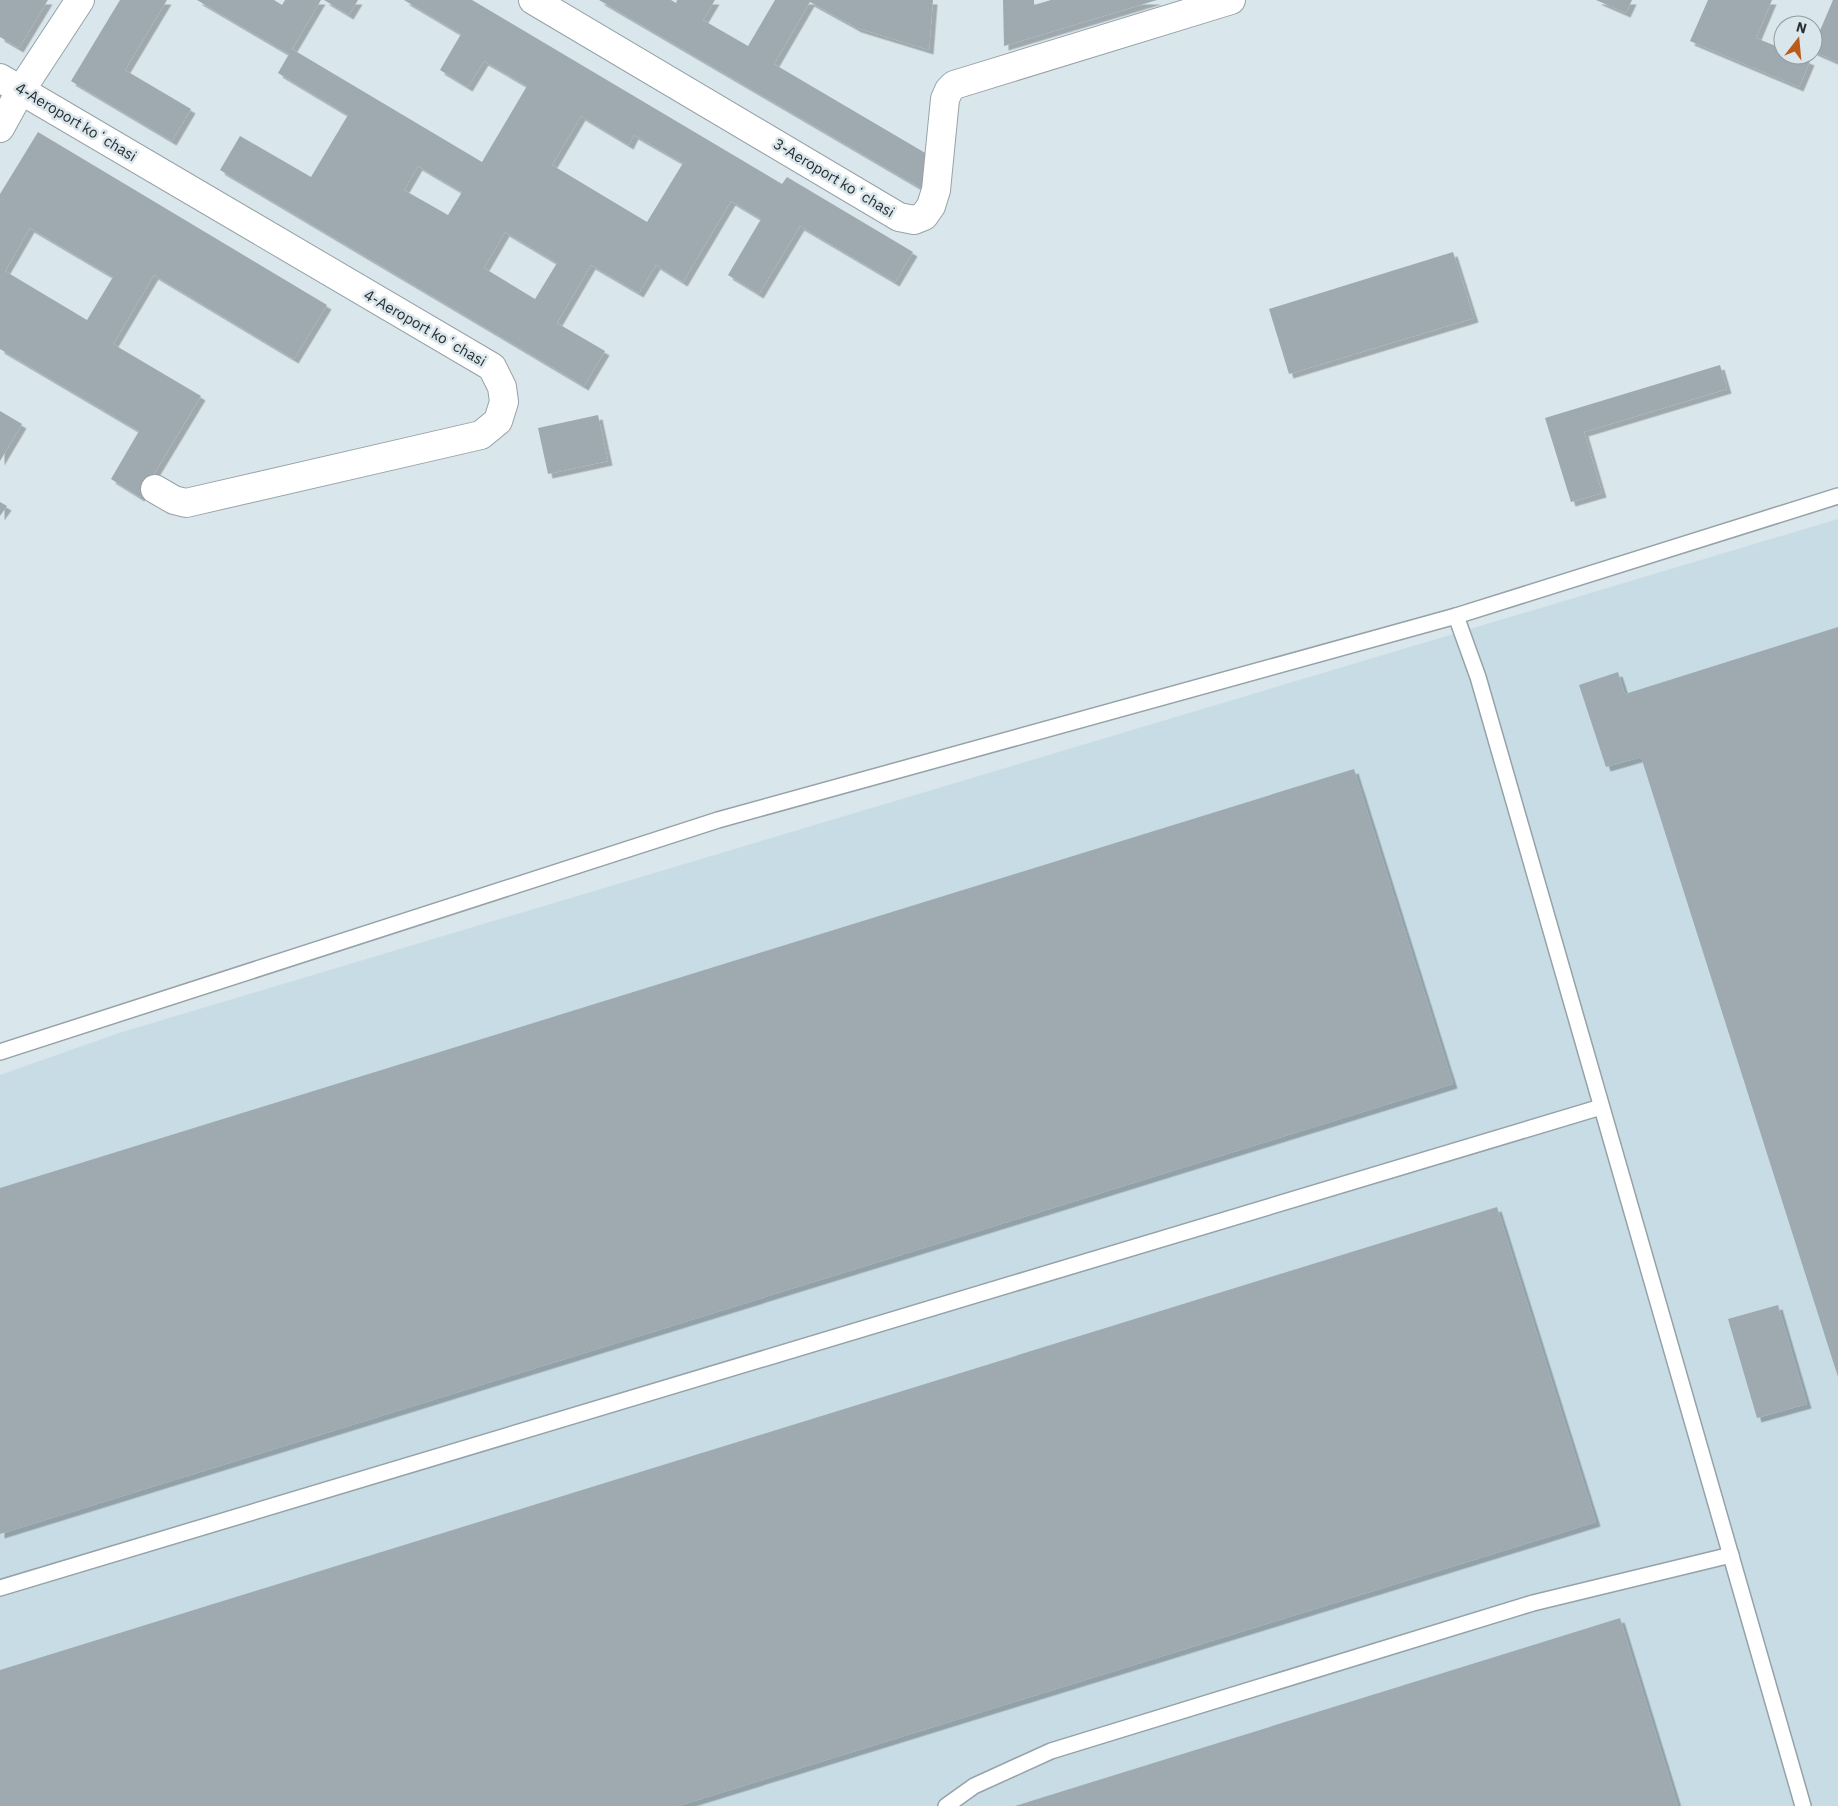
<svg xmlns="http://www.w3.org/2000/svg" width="1838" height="1806" font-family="'IBM Plex Sans',sans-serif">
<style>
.built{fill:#c7dce5}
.building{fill:#9eaaaf;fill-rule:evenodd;filter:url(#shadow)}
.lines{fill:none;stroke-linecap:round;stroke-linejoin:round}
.lane-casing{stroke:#96a2a7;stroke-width:18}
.street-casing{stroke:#96a2a7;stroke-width:30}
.lane{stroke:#fff;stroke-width:15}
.street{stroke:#fff;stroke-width:28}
.labels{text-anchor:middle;stroke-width:5;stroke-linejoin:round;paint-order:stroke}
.street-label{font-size:15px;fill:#292d30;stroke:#d9e6ec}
</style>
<defs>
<filter id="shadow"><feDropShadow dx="4.5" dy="4.5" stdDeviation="0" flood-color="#0004"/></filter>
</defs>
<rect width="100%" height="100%" fill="#d9e6ec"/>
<!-- built -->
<polygon class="built" points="1838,519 1838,1806 0,1806 0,1075 119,1033"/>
<!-- building -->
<g class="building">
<polygon points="0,0 48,0 19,48 0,37"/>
<polygon points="120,0 167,0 125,70 191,109 172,141 71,81"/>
<path d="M197,0H274L282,5L285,0H321L292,49L482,162L527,86L484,61L468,87L440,70L461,34L404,0H472L782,184L787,177L913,252L895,282L800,226L759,294L728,275L761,219L731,201L683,282L656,265L639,293L591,265L557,323L605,351L584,386L220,170L240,136L311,177L348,115L278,73L289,54ZM581,116L629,145L634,135L683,163L647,222L552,165ZM418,166L462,192L448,215L404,190ZM505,232L557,263L535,299L484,268Z"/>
<polygon points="324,0 358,0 349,15"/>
<polygon points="599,0 671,0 676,3 677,0 715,0 703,20 748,46 775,0 933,0 929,50 857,28 810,2 774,64 927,154 924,190"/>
<polygon points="1003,0 1034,0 1034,5 1051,0 1157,0 1004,46"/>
<polygon points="1596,0 1632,0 1626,13"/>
<polygon points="1708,0 1772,0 1756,38 1783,49 1783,55 1796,55 1810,61 1799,87 1690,41"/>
<polygon points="1833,0 1838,0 1838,62 1813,51 1813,47"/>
<path d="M38,132L327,305L294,359L154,275L113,344L201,396L140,497L111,479L139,431L0,349V194ZM30,228L113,277L87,320L5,271Z"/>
<polygon points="1453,252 1474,318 1289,374 1269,309"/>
<polygon points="1720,365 1727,389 1584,432 1602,493 1571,502 1545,418"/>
<polygon points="0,411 22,424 0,461"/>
<polygon points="598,415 608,461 548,474 538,428"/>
<polygon points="0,502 7,506 0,516"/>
<polygon points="1838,627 1838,1377 1641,757 1606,767 1579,685 1618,672 1625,694"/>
<polygon points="1354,769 1453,1084 0,1534 0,1188"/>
<polygon points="1497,1207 1596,1522 678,1806 0,1806 0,1670"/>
<polygon points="1778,1305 1807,1404 1757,1418 1728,1319"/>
<polygon points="1620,1618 1678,1806 1015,1806"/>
</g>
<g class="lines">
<defs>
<g id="lane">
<polyline points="0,1052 718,820 1456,616"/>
<polyline points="0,1588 1601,1107"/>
<polyline points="946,1806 974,1786 1051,1751 1533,1603 1731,1555"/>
<polyline points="1803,1806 1478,677 1456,616 1838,496"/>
</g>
<g id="street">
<polyline points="533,0 899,217 914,220 924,216 931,206 936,190 945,99 949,90 954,85 1231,0"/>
<polyline points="0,78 492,367 502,387 504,402 498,421 481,435 186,503 174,500 155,489"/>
<polyline points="0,128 21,90 80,0"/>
</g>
</defs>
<!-- lane casing -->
<use href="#lane" class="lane-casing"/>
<!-- street casing -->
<use href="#street" class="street-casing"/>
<!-- lane -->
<use href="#lane" class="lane"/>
<!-- street -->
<use href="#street" class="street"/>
</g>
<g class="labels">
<!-- street labels -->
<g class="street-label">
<text transform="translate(76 122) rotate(31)" y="5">4-Aeroport koʻchasi</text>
<text transform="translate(834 178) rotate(31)" y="5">3-Aeroport koʻchasi</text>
<text transform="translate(425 328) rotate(30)" y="5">4-Aeroport koʻchasi</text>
</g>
</g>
<!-- north arrow -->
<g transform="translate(1798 40) rotate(16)"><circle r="24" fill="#d9e6ec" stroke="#939ca1"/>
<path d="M0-4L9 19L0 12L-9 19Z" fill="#bc5a1c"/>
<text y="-8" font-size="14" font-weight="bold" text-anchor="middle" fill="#292d30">N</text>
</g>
</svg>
